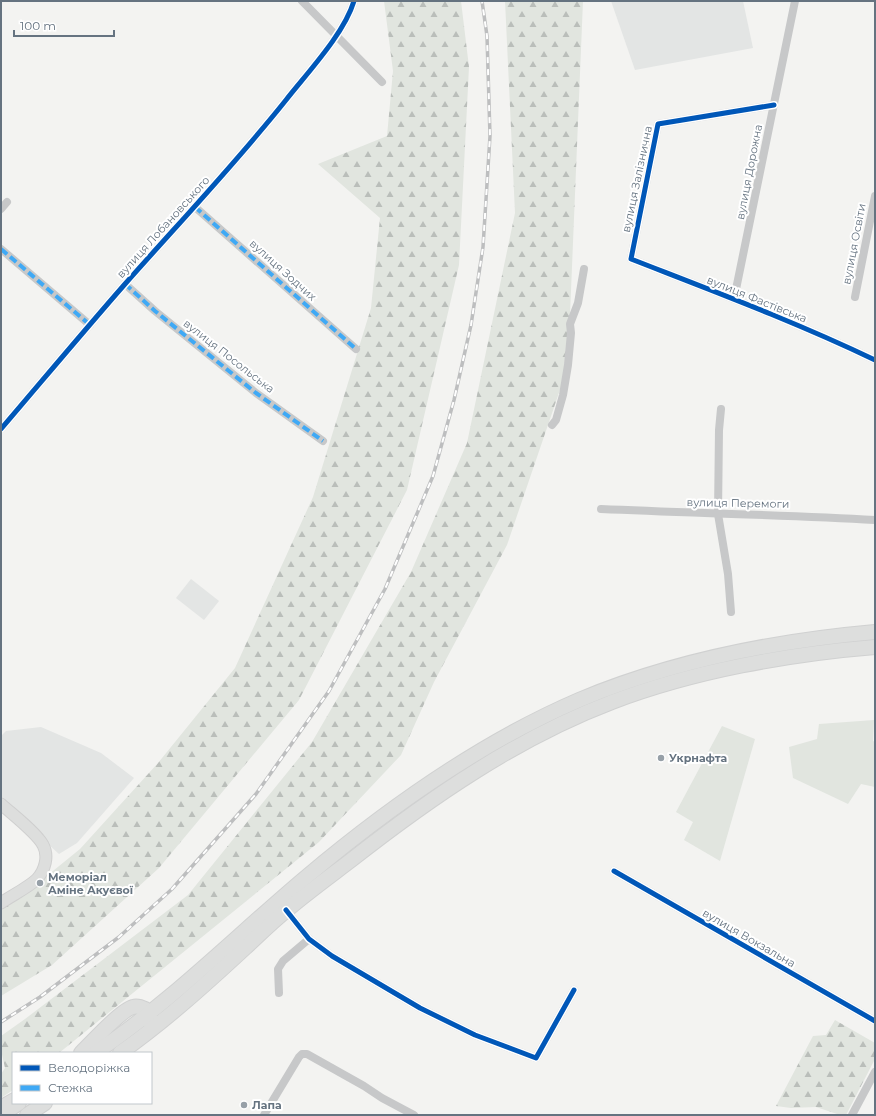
<svg xmlns="http://www.w3.org/2000/svg" width="876" height="1116" font-family="Montserrat,sans-serif">
<style>
.built{fill:#e3e5e4}
.forest{fill:url(#forest-firs)}
.garden{fill:#e1e5df}
.lines{fill:none;stroke-linecap:round;stroke-linejoin:round}
.secondary-casing{stroke:#cfcfcf;stroke-width:13}
.highway-casing{stroke:#d0d1d1;stroke-width:16}
.street{stroke:#c7c8c9;stroke-width:8}
.secondary{stroke:#dddedd;stroke-width:11}
.highway{stroke:#dddedd;stroke-width:14}
.rail-casing{stroke:#bdbebf;stroke-width:3.5}
.rail{stroke:#fff;stroke-width:2;stroke-dasharray:6;stroke-linecap:butt}
.quiet{stroke:#3fa9f5;stroke-width:4;stroke-dasharray:8 4;stroke-linecap:butt}
.cycleway-casing{stroke:#fff;stroke-width:8}
.cycleway{stroke:#0057b8;stroke-width:5}
.poi-dot{fill:#97a0a8;stroke:#fff;stroke-width:1.5}
.labels{text-anchor:middle;stroke-width:4;stroke-linejoin:round;paint-order:stroke}
.street-label{font-size:11px;fill:#657380;stroke:#fff}
.poi-label{font-size:11px;font-weight:bold;fill:#657380;stroke:#fff;text-anchor:start}
</style>
<defs>
<pattern id="forest-firs" width="22" height="20" patternUnits="userSpaceOnUse"><rect width="22" height="20" fill="#e1e5df"/><path d="M5 1l3.5 6h-7zM16 11l3.5 6h-7z" fill="#babeba"/></pattern>
</defs>
<rect width="100%" height="100%" fill="#f3f3f1"/>
<!-- built -->
<g class="built">
<polygon points="611,1 743,1 753,48 635,70"/>
<polygon points="191,579 219,601 204,620 176,598"/>
<polygon points="41,727 101,753 134,778 77,843 59,854 1,801 1,736 6,731"/>
</g>
<!-- forest -->
<g class="forest">
<polygon points="384,1 461,1 469,67 459,265 407,490 299,700 159,868 52,965 1,996 1,908 48,875 80,849 158,763 235,668 313,497 371,308 380,218 318,164 387,136 393,71"/>
<polygon points="505,1 583,1 570,315 563,381 507,545 434,682 401,755 319,842 59,1053 13,1053 13,1090 1,1098 1,1074 5,1068 1,1050 1,1036 25,1019 188,895 312,742 411,572 467,443 515,213"/>
<polygon points="835,1020 875,1043 875,1059 846,1115 840,1115 816,1107 791,1108 776,1106 813,1036 826,1035"/>
</g>
<!-- garden -->
<g class="garden">
<polygon points="874,720 873,741 875,742 875,787 861,784 848,804 793,778 789,747 817,739 819,724"/>
<polygon points="722,726 755,739 720,861 684,840 693,822 676,812"/>
</g>
<g class="lines">
<defs>
<g id="secondary">
<path d="M1,804C12,814 37,833 43,845C49,856 45,870 37,879C29,887 11,896 1,903"/>
<polyline points="1,1106 13,1099"/>
</g>
<g id="highway">
<path d="M81,1053C91,1043 121,1010 133,1007C136,1006 141,1007 145,1009C150,1012 151,1017 150,1022"/>
<path d="M95,1053C171,1002 235,937 305,878C388,808 479,743 579,700C672,661 774,641 875,632"/>
<path d="M120,1053C164,1022 205,985 245,948C259,935 272,922 287,910C307,893 329,877 350,861C430,798 517,738 612,702C693,671 789,654 875,647"/>
<polyline points="1,1115 19,1103"/>
<polyline points="27,1115 45,1103"/>
</g>
</defs>
<!-- secondary casing -->
<use href="#secondary" class="secondary-casing"/>
<!-- highway casing -->
<use href="#highway" class="highway-casing"/>
<!-- street -->
<g class="street">
<polyline points="302,1 382,82"/>
<path d="M774,105L658,124L631,259C713,291 796,322 875,360"/>
<polyline points="195,207 356,349"/>
<polyline points="1,209 7,202"/>
<polyline points="1,249 90,325"/>
<polyline points="125,284 155,311 256,393 323,441"/>
<polyline points="855,297 875,196"/>
<polyline points="734,299 795,1"/>
<polyline points="721,409 719,430 718,514 728,574 731,612"/>
<polyline points="552,425 556,420 563,395 568,365 571,333 570,324 578,303 584,269"/>
<path d="M1,429C42,381 83,332 125,284C179,223 235,164 286,100C308,72 344,34 354,1"/>
<path d="M601,509C692,513 784,515 875,520"/>
<polyline points="614,871 875,1021"/>
<polyline points="286,910 309,939 332,956 420,1008 475,1035 536,1058 574,990"/>
<polyline points="279,993 278,969 283,961 309,939"/>
<polyline points="264,1115 299,1057 302,1054 307,1054 364,1086 382,1098 414,1115"/>
<polyline points="852,1115 875,1072"/>
</g>
<!-- secondary -->
<use href="#secondary" class="secondary"/>
<!-- highway -->
<use href="#highway" class="highway"/>
<defs>
<polyline id="rail" points="1,1022 40,997 119,937 172,889 256,794 329,691 385,589 433,476 454,400 471,325 483,247 490,136 487,36 482,1"/>
</defs>
<!-- rail casing -->
<use href="#rail" class="rail-casing"/>
<!-- rail -->
<use href="#rail" class="rail"/>
<!-- quiet -->
<g class="quiet">
<polyline points="195,207 356,349"/>
<polyline points="1,249 90,325"/>
<polyline points="125,284 155,311 256,393 323,441"/>
</g>
<defs>
<g id="cycleway">
<path d="M774,105L658,124L631,259C713,291 796,322 875,360"/>
<path d="M1,429C42,381 83,332 125,284C179,223 235,164 286,100C308,72 344,34 354,1"/>
<polyline points="614,871 875,1021"/>
<polyline points="286,910 309,939 332,956 420,1008 475,1035 536,1058 574,990"/>
</g>
</defs>
<!-- cycleway casing -->
<use href="#cycleway" class="cycleway-casing"/>
<!-- cycleway -->
<use href="#cycleway" class="cycleway"/>
</g>
<!-- markers -->
<g class="poi-dot">
<circle cx="661" cy="758" r="4"/>
<circle cx="40" cy="883" r="4"/>
<circle cx="244" cy="1105" r="4"/>
</g>
<g class="labels">
<!-- street labels -->
<g class="street-label">
<text transform="translate(749 172) rotate(-79)" y="4">вулиця Дорожна</text>
<text transform="translate(637 179) rotate(-78)" y="4">вулиця Залізнична</text>
<text transform="translate(163 227) rotate(-48)" y="4">вулиця Лобановського</text>
<text transform="translate(854 244) rotate(-79)" y="4">вулиця Освіти</text>
<text transform="translate(283 270) rotate(42)" y="4">вулиця Зодчих</text>
<text transform="translate(757 299) rotate(22)" y="4">вулиця Фастівська</text>
<text transform="translate(229 356) rotate(38)" y="4">вулиця Посольська</text>
<text transform="translate(738 503) rotate(1)" y="4">вулиця Перемоги</text>
<text transform="translate(749 938) rotate(30)" y="4">вулиця Вокзальна</text>
</g>
<!-- poi labels -->
<g class="poi-label">
<text x="669" y="762">Укрнафта</text>
<text x="48" y="881">Меморіал<tspan x="48" dy="13">Аміне Акуєвої</tspan></text>
<text x="252" y="1109">Лапа</text>
</g>
</g>
<!-- border -->
<rect width="876" height="1116" fill="none" stroke="#657380" stroke-width="4"/>
<!-- legend -->
<rect x="12" y="1052" width="140" height="52" fill="#ffffff" stroke="#c1c7cc"/>
<rect x="20" y="1065" width="20" height="6" fill="#0057b8" stroke="#c1c7cc"/>
<text x="48" y="1072" font-size="12" fill="#657380">Велодоріжка</text>
<rect x="20" y="1085" width="20" height="6" fill="#3fa9f5" stroke="#c1c7cc"/>
<text x="48" y="1092" font-size="12" fill="#657380">Стежка</text>
<!-- scale -->
<path d="M14 30v6h100v-6" fill="none" stroke="#657380" stroke-width="2"/>
<text x="20" y="30" font-size="12" fill="#657380" stroke="#ffffff" stroke-width="3" paint-order="stroke">100 m</text>
</svg>
